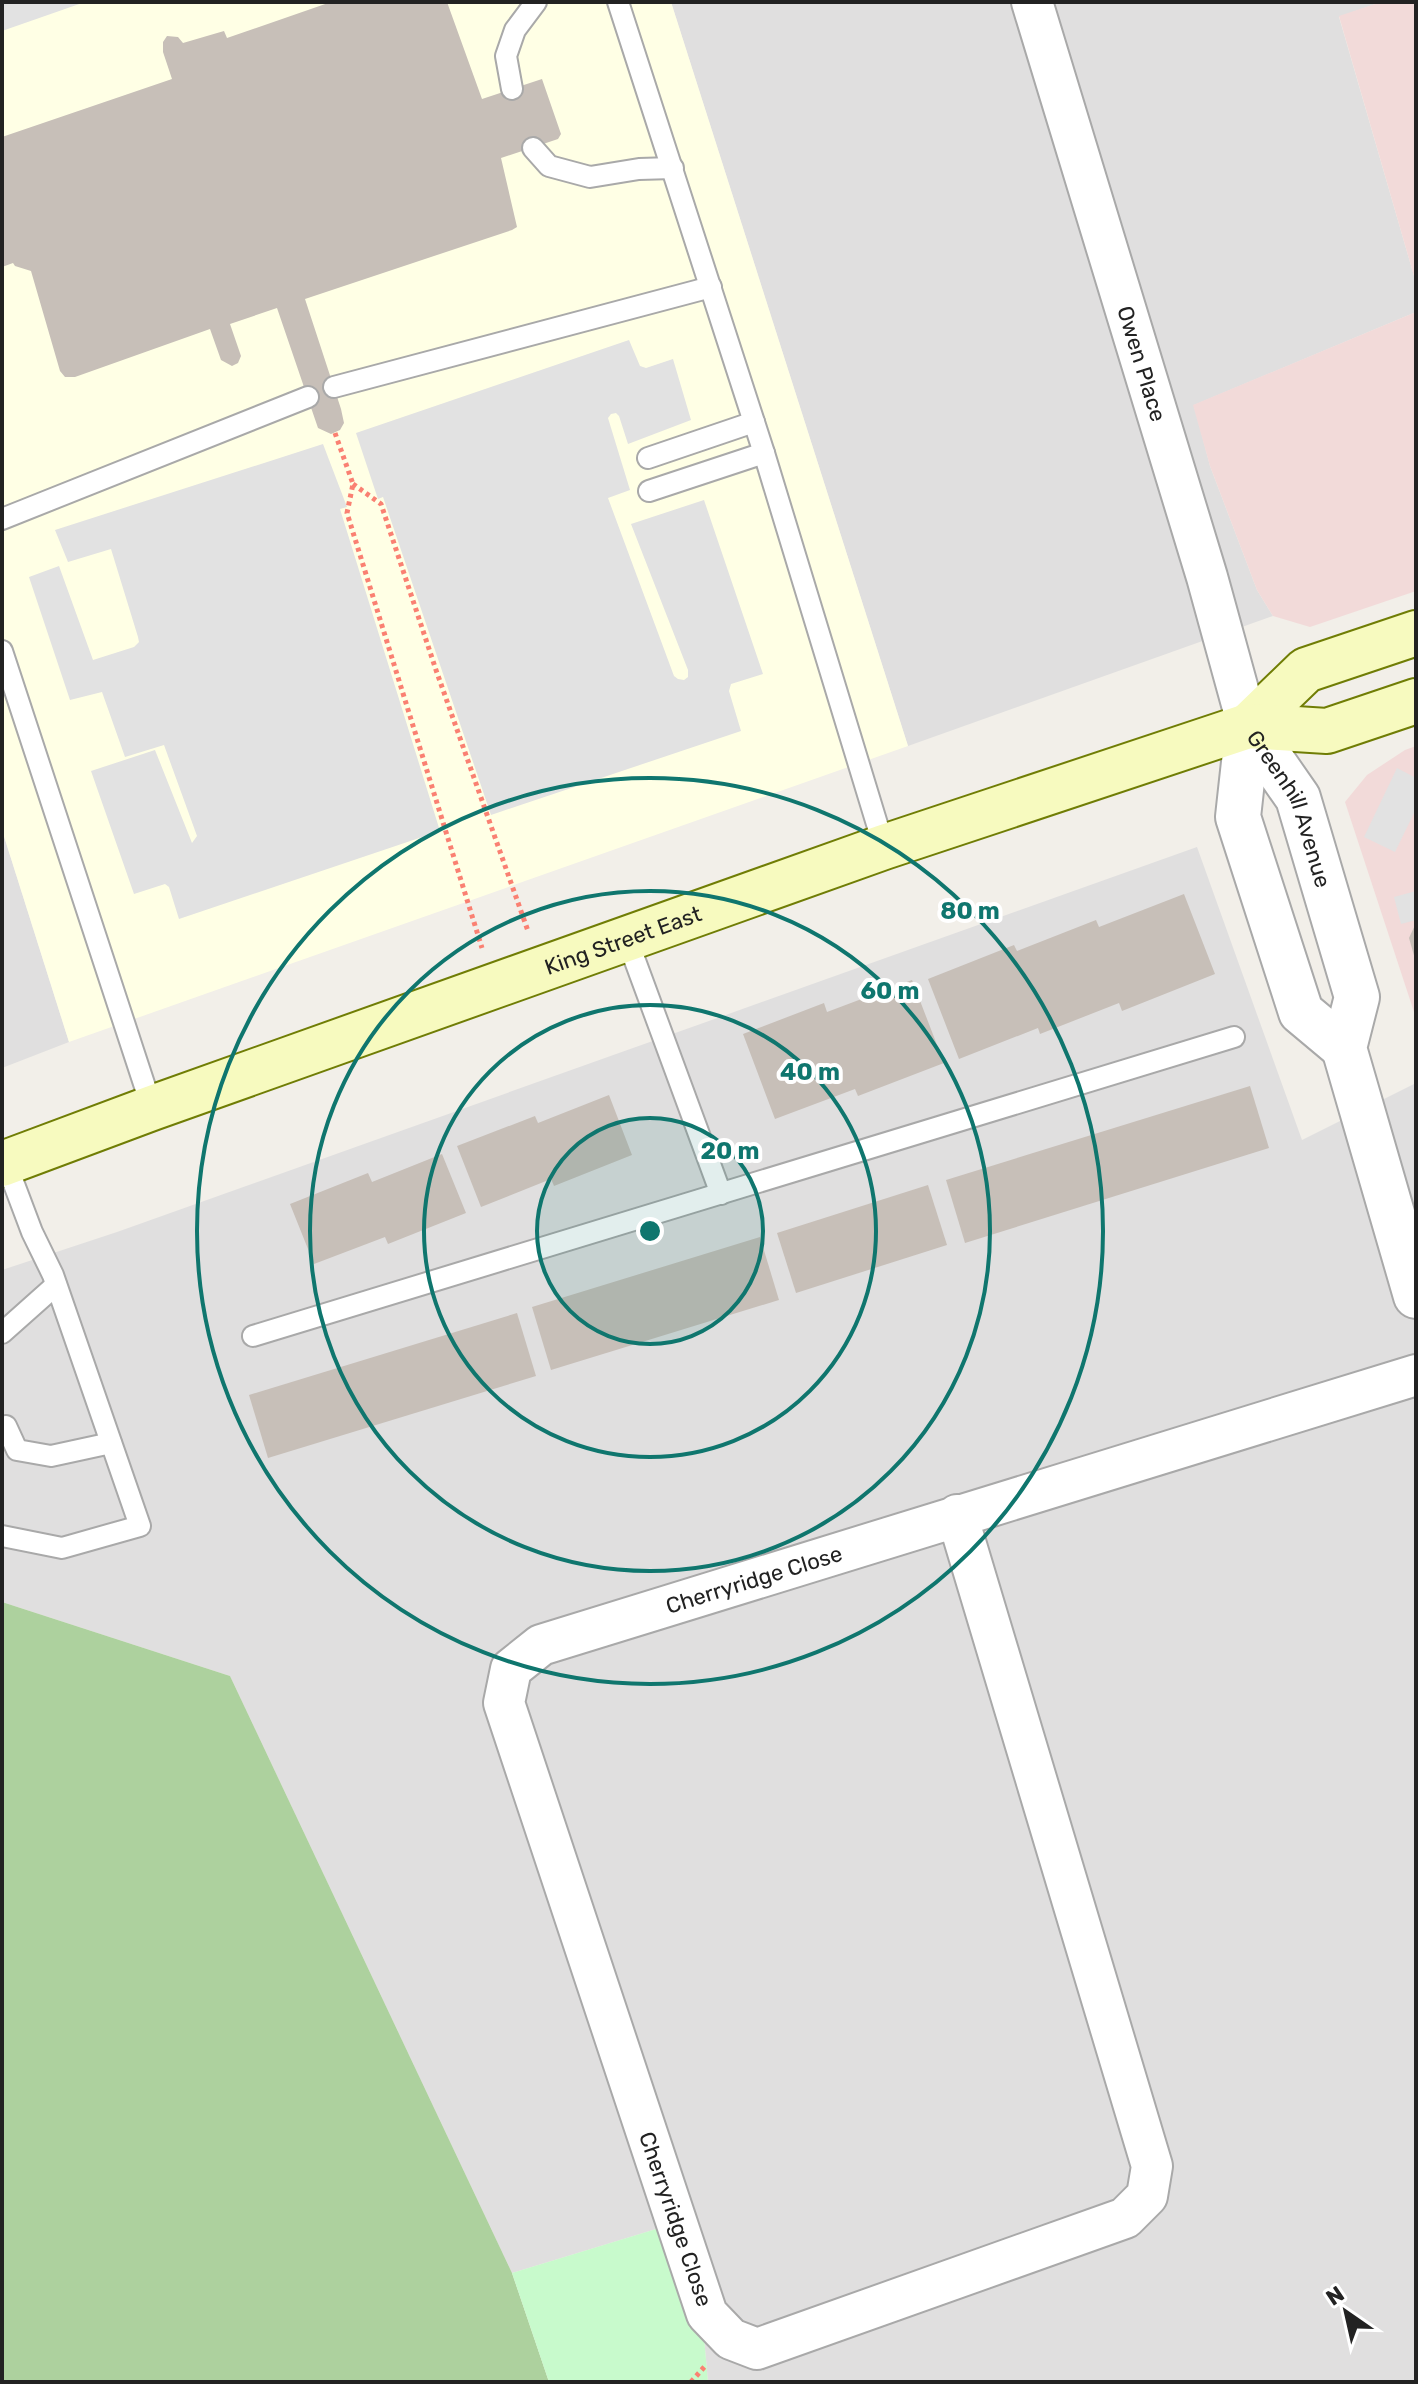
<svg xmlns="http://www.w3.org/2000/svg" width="1418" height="2384" font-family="Rubik,sans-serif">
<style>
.residential{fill:#e0dfdf}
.commercial{fill:#f2dad9}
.education{fill:#ffffe5}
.forest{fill:#add19e}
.park{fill:#c8facc}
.parking{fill:#e2e2e2}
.building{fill:#c7bfb8}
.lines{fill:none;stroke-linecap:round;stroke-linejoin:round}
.service-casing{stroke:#a9a9a9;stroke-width:24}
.minor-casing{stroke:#a9a9a9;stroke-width:44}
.tertiary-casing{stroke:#a9a9a9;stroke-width:48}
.secondary-casing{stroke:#707d05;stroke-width:48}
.path{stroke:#fa8072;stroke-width:5;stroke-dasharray:4 4;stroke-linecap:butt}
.service{stroke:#fff;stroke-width:20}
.minor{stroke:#fff;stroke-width:40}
.tertiary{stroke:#fff;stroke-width:44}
.secondary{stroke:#f7fabf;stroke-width:44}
.ring{fill:none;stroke:#0f766e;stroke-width:4}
.labels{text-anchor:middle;stroke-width:8;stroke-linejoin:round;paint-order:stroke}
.street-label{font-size:22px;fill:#222;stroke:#fff}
.centre{fill:#0f766e;stroke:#fff;stroke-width:4}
.ring-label{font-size:24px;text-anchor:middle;font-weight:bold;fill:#0f766e;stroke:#fff;stroke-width:8;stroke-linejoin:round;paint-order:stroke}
</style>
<rect width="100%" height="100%" fill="#f2efe9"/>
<!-- residential -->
<g class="residential">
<polygon points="671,2 1381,2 1339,17 1416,283 1416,312 1194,405 1210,466 1257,590 1273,616 908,746"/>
<polygon points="2,830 69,1042 2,1068"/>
<polygon points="1197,847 1302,1140 1416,1083 1416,2382 708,2382 702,2315 666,2226 512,2273 230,1676 2,1602 2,1270 117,1232"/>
</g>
<!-- commercial -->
<g class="commercial">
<polygon points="1381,2 1416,2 1416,283 1339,16"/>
<polygon points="1416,312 1416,591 1310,627 1273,616 1257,590 1210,466 1193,405"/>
<polygon points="1416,746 1416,1018 1345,802 1367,775 1405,750"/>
</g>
<!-- education -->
<polygon class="education" points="2,2 671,2 908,746 69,1042 2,830"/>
<!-- forest -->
<polygon class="forest" points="2,1602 230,1676 512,2273 549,2382 2,2382"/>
<!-- park -->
<polygon class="park" points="666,2226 702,2315 708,2382 549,2382 512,2273"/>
<!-- parking -->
<g class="parking">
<polygon points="2,2 85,2 2,31"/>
<polygon points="629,340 640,366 646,368 673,359 691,420 628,444 619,416 616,413 611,414 608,418 630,490 608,498 674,676 678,679 684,680 688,677 688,670 631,524 704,500 763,674 731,684 729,691 741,731 491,815 383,497 378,499 356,433"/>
<polygon points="323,444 347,507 340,509 440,831 179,919 169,887 165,884 134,894 91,771 155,750 192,843 197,836 164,745 125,757 102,692 70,700 29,577 59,566 93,660 134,647 139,642 138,637 111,549 68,562 55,530"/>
<polygon points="1397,768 1416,778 1416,809 1395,852 1364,837"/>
<polygon points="1416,891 1416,920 1401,924 1394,897"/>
</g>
<!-- building -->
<g class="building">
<polygon points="331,2 447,2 482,99 542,79 561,134 558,139 501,158 517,227 512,230 305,299 341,409 344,423 340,430 331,434 318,428 277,308 230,324 241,356 238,363 232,366 221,360 210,329 75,377 65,377 60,371 31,271 15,266 13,263 2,267 2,137 172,79 163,52 163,42 167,36 178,37 183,43 224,31 227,38"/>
<polygon points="1184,894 1215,974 1122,1011 1119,1003 1040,1034 1038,1028 959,1059 928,979 1014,945 1017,951 1096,920 1099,927"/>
<polygon points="1416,923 1416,959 1415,959 1409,938"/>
<polygon points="912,980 944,1063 858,1096 855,1089 775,1119 743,1034 824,1003 827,1012"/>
<polygon points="1250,1086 1269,1148 965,1243 946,1180"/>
<polygon points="609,1095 632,1155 554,1186 551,1179 481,1207 457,1146 535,1116 538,1123"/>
<polygon points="442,1154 466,1213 388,1244 385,1237 314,1264 290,1204 368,1173 372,1182"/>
<polygon points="928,1185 947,1245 796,1293 777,1233"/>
<polygon points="760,1237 779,1300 551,1370 532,1307"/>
<polygon points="517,1313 536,1376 268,1458 249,1395"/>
</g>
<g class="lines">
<defs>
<g id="service">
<polyline points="618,2 764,453 884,847"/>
<polyline points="512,89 506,56 515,30 536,2"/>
<polyline points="533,148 549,166 590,177 639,169 673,168"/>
<polyline points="334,387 711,287"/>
<polyline points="648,458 754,422"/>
<polyline points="649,491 764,453"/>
<polyline points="2,519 308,397"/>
<polyline points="2,651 152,1108"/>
<polyline points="627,939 721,1194"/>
<polyline points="2,1333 56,1285"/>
<polyline points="253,1336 1234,1037"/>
<polyline points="6,1426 17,1450 51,1456 111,1443"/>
<polyline points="2,1536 62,1548 140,1526 53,1275 32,1232 6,1163"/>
</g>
<g id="minor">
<path id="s1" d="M1032,2L1207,577L1248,726"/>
<path id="s2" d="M957,1515L1152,2166L1147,2196L1125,2218L757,2349L731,2339L707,2314L504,1703L511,1669L541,1645L1416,1375"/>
</g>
<g id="tertiary">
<path id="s3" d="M1248,726L1298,798L1327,896L1357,997L1344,1048L1416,1296"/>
<polyline points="1248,726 1238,817 1301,1012 1344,1048"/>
</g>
<g id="secondary">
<polyline points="1248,726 1306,670 1416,633"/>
<path id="s4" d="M2,1164L152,1108L884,847L1248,726L1327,731L1416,701"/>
</g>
</defs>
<!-- service casing -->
<use href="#service" class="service-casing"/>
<!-- minor casing -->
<use href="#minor" class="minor-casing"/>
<!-- tertiary casing -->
<use href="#tertiary" class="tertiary-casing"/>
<!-- secondary casing -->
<use href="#secondary" class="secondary-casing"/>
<!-- path -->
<g class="path">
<polyline points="335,433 353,484 347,513 482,948"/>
<polyline points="353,484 381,504 436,670 528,931"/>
<polyline points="691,2382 706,2365"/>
</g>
<!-- service -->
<use href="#service" class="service"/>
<!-- minor -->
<use href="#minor" class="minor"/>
<!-- tertiary -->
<use href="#tertiary" class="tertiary"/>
<!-- secondary -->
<use href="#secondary" class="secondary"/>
</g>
<!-- distance rings -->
<circle cx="650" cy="1231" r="113" fill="#0f766e" fill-opacity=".12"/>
<g class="ring">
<circle cx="650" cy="1231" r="113"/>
<circle cx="650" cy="1231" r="226"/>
<circle cx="650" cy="1231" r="340"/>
<circle cx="650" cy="1231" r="453"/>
</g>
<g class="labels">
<!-- street labels -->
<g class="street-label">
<text dy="8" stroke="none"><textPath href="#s1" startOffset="378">Owen Place</textPath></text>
<text dy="8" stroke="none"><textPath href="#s3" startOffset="94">Greenhill Avenue</textPath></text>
<text dy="8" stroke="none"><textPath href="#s4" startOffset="660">King Street East</textPath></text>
<text dy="8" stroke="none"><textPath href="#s2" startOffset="2134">Cherryridge Close</textPath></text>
<text transform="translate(676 2219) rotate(71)" y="8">Cherryridge Close</text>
</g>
</g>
<circle cx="650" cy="1231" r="12" class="centre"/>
<g class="ring-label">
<text x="970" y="919">80 m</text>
<text x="890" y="999">60 m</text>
<text x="810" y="1080">40 m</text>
<text x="730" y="1159">20 m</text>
</g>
<!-- border -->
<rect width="1418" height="2384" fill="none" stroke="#222222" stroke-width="8"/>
<!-- north arrow -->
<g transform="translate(1346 2312) rotate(326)" stroke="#ffffff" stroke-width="6" paint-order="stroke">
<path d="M0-6L14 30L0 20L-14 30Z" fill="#222222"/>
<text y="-12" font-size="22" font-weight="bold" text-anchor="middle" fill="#222222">N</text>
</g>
</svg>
